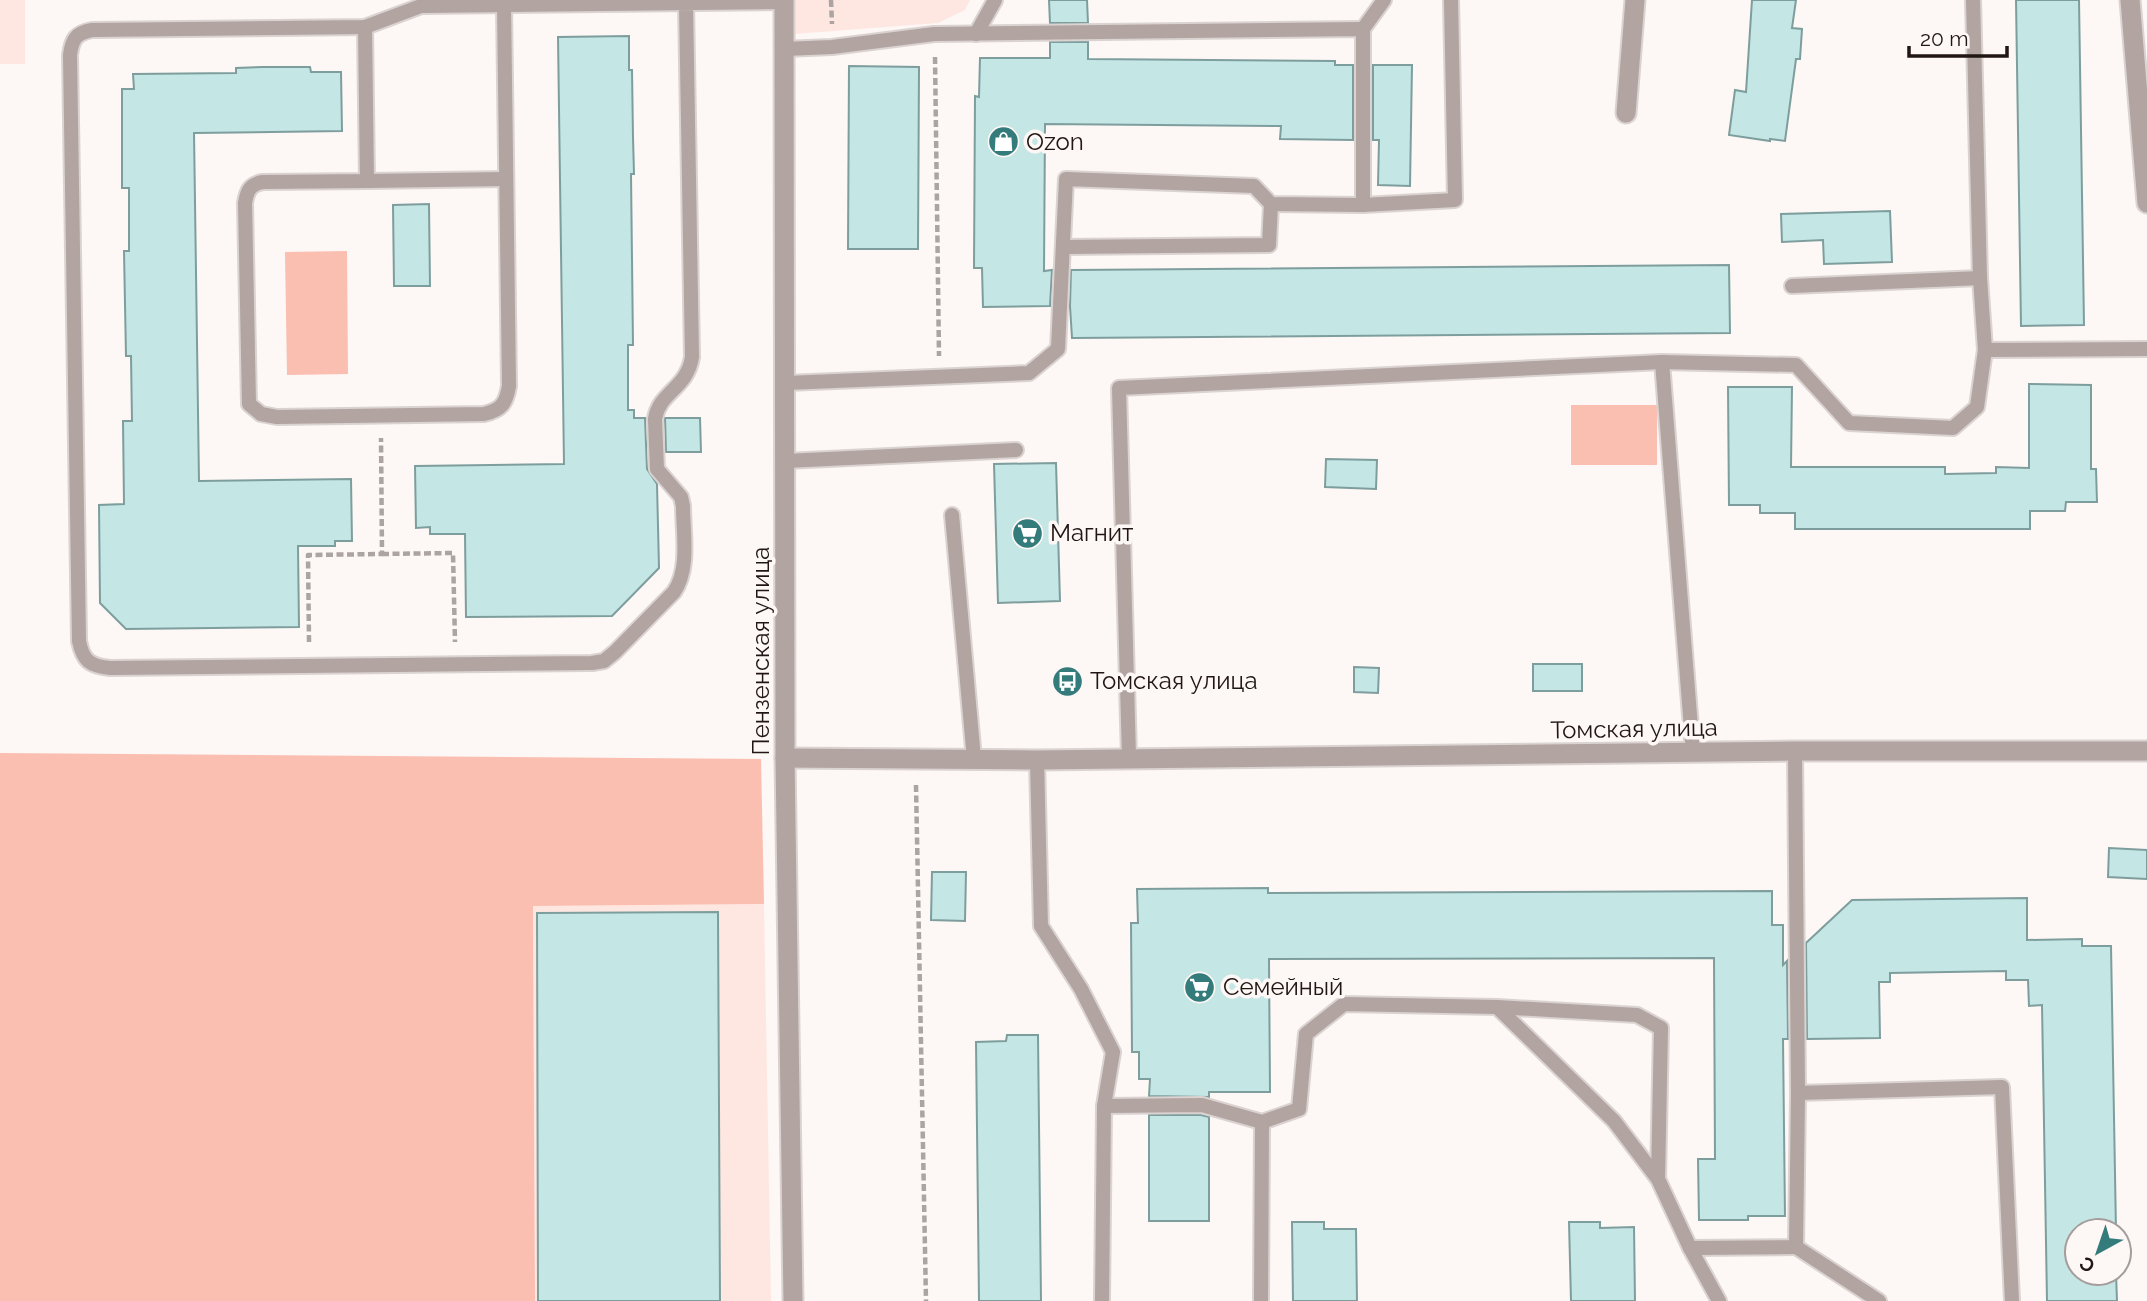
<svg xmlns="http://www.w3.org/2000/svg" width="2147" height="1301" font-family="Raleway,sans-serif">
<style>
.built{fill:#ffe7e1}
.green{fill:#fabfb0}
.building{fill:#c4e6e5;stroke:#7e9e9d;stroke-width:2}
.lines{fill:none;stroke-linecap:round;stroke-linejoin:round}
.service-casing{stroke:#dad3d1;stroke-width:18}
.minor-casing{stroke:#dad3d1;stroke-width:23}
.tertiary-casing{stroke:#dad3d1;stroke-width:23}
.path{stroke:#aba4a2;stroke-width:4.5;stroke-dasharray:7 3.5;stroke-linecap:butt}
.service{stroke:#b1a4a1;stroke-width:14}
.minor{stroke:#b1a4a1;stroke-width:19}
.tertiary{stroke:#b1a4a1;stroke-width:19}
.labels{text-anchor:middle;stroke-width:7;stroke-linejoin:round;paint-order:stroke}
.poi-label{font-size:24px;fill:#201613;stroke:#fdf7f5;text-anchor:start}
.street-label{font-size:24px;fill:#201613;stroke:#fdf7f5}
</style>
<rect width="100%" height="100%" fill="#fdf7f5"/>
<!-- built -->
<g class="built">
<rect x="0" y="0" width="25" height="64"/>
<polygon points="795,0 970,0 965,10 938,23 794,34"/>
<polygon points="764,904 771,1301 535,1301 533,906"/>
</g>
<!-- green -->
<g class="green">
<polygon points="347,251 348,374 287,375 285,252"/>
<rect x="1571" y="405" width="86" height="60"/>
<polygon points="0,753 761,759 764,904 533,906 535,1301 0,1301"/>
</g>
<!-- building -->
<g class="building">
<polygon points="1049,0 1087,0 1088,23 1050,23"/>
<polygon points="1752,0 1796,0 1792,28 1802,29 1800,59 1796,59 1785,141 1770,139 1770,141 1729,135 1735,90 1746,92"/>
<polygon points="2016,0 2079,0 2084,325 2021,326"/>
<polygon points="629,36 629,70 632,70 633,137 634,174 631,174 633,345 628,345 628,410 634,410 634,418 645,418 647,469 657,484 659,568 612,616 466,617 465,534 430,534 430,527 416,528 415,466 564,464 558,37"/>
<polygon points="1050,42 1088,42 1088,59 1335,61 1335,65 1353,65 1353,140 1280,139 1281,126 1045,124 1044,271 1052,270 1050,306 983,307 982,268 974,268 975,96 979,97 980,58 1050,58"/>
<polygon points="1373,65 1412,65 1410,186 1378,185 1379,140 1373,140"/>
<polygon points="849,66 919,67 918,249 848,249"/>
<polygon points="263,67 310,67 311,72 341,72 342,131 194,133 199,481 351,479 352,541 335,541 335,546 298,546 299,627 126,629 100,603 99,505 124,504 123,421 132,421 131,356 126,356 124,251 129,251 129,188 122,188 122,89 134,89 133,74 236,73 236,68"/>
<polygon points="429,204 430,286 394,286 393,205"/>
<polygon points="1890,211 1892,262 1824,264 1823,240 1782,242 1781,214"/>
<polygon points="1729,265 1730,333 1072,338 1070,306 1071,270"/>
<polygon points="2029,384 2091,385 2091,469 2096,469 2097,502 2066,502 2065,511 2030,511 2030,529 1795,529 1795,513 1760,513 1760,505 1729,505 1728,387 1792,387 1791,467 1945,467 1945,474 1996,473 1996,467 2029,468"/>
<polygon points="665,418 700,418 701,452 666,452"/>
<polygon points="1326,459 1377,460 1376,489 1325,487"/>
<polygon points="1056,463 1060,601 998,603 994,464"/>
<rect x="1533" y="664" width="49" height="27"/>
<polygon points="1354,667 1379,668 1378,693 1354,692"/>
<polygon points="2109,848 2147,850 2147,879 2108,877"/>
<polygon points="932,872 966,872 965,921 931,920"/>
<polygon points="1268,888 1268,893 1772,891 1772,925 1783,925 1783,965 1787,961 1788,1039 1783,1039 1785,1216 1748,1216 1748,1220 1699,1220 1698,1159 1715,1159 1714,958 1269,959 1270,1092 1209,1092 1209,1097 1149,1096 1150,1079 1139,1079 1139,1052 1132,1052 1131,923 1138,923 1137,889"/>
<polygon points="2027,898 2027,940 2082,939 2082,946 2111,946 2116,1231 2077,1231 2077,1273 2116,1273 2117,1301 2047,1301 2042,1005 2029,1006 2028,980 2006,980 2006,971 1890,973 1890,982 1879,982 1880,1038 1807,1039 1806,943 1852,900"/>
<polygon points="718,912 720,1301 538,1301 537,913"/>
<polygon points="1007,1035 1038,1035 1041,1301 979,1301 976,1042 1006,1041"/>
<polygon points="1149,1115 1201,1115 1209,1117 1209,1221 1149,1221"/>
<polygon points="1292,1222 1324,1222 1324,1229 1356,1229 1357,1301 1293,1301"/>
<polygon points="1569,1222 1600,1222 1600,1228 1634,1227 1635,1301 1571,1301"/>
</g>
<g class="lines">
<defs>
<g id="service">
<path d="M686,3L692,357C687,389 659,392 655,419L657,469L681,497L683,506C683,533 690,569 674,592L615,652L604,661L592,663L110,668C90,666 83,661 79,641L70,55C72,39 76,33 92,30L365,27L421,6L784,2"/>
<path d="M365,27L367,181L263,182C250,184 247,191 245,203L249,404L261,414L277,417L484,414C501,410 506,404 509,386L504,5"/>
<polyline points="1363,29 1384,0"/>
<polyline points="976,34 995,0"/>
<polyline points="784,49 832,47 934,34 1363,29 1363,205 1271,204 1254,186 1066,179 1058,349 1029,373 786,383"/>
<polyline points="367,181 506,179"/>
<polyline points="1363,205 1455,200 1451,0"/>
<polyline points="1063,247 1269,245 1271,204"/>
<polyline points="1792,286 1980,278"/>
<polyline points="1985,350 2147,349"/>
<polyline points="1662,362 1693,753"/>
<polyline points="786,461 1016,450"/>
<polyline points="952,515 974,759"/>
<polyline points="1129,757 1119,388 1662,362 1796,365 1849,423 1953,428 1977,407 1985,350 1980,278 1973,0"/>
<polyline points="1037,760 1041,926 1081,989 1113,1052 1104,1106 1202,1105 1262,1122 1299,1109 1306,1034 1344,1004 1497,1007 1614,1121 1658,1179 1690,1248 1796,1247 1798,1093 1795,751"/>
<polyline points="1497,1007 1637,1015 1661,1028 1658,1179"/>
<polyline points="1798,1093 2002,1087 2012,1301"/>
<polyline points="1796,1247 1879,1301"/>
<polyline points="1690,1248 1719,1301"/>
<polyline points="1102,1301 1104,1106"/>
<polyline points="1261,1301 1262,1122"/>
</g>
<g id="minor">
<polyline points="2130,0 2147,203"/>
<polyline points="1626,113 1635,0"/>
<polyline points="785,758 1037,760 1795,751 2147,751"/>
</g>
<polyline id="tertiary" points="784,0 785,758 793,1301"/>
</defs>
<!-- service casing -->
<use href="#service" class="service-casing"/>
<!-- minor casing -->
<use href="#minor" class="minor-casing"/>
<!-- tertiary casing -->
<use href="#tertiary" class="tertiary-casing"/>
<!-- path -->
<g class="path">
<polyline points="831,0 832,24"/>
<polyline points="935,57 939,356"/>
<polyline points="382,554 453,553 455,642"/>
<polyline points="309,642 308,555 382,554 381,438"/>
<polyline points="916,785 926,1301"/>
</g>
<!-- service -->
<use href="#service" class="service"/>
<!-- minor -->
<use href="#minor" class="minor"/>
<!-- tertiary -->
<use href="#tertiary" class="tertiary"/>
</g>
<!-- icons -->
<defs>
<symbol id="shop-disc" viewBox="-11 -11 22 22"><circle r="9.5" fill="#337c7b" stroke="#fdf7f5"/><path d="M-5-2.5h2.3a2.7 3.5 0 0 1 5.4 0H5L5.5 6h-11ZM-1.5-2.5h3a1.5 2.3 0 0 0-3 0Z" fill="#fff"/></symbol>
<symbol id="supermarket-disc" viewBox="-11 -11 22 22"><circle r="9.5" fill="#337c7b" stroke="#fdf7f5"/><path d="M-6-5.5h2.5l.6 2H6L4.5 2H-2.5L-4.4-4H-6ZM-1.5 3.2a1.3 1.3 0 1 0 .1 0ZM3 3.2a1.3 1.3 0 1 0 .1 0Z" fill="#fff"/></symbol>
<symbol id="bus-disc" viewBox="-11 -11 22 22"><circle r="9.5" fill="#337c7b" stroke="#fdf7f5"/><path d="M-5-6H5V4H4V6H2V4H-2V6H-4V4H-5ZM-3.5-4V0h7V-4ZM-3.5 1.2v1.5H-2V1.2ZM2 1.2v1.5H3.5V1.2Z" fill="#fff"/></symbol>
</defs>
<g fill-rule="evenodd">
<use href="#shop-disc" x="986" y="124" width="35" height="35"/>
<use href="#supermarket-disc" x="1010" y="516" width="35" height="35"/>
<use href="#bus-disc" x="1050" y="664" width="35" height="35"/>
<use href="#supermarket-disc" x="1182" y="970" width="35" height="35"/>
</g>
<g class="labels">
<!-- poi labels -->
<g class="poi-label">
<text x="1026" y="150">Ozon</text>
<text x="1050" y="541">Магнит</text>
<text x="1090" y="689">Томская улица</text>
<text x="1223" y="995">Семейный</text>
</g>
<!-- street labels -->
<g class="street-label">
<text transform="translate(761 651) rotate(-90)" y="8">Пензенская улица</text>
<text transform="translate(1634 729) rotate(-1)" y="8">Томская улица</text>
</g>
</g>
<!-- north arrow -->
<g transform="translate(2098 1252) rotate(220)"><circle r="33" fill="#fdf7f5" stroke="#a59d9b" stroke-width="2"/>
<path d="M0-5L12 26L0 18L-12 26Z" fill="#337c7b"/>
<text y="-10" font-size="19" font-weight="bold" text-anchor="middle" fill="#201613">С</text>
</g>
<!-- scale -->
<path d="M1909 46v10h98v-10" fill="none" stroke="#201613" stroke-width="3.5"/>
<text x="1920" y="46" font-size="21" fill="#201613" stroke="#fdf7f5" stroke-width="5" paint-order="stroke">20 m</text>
</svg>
